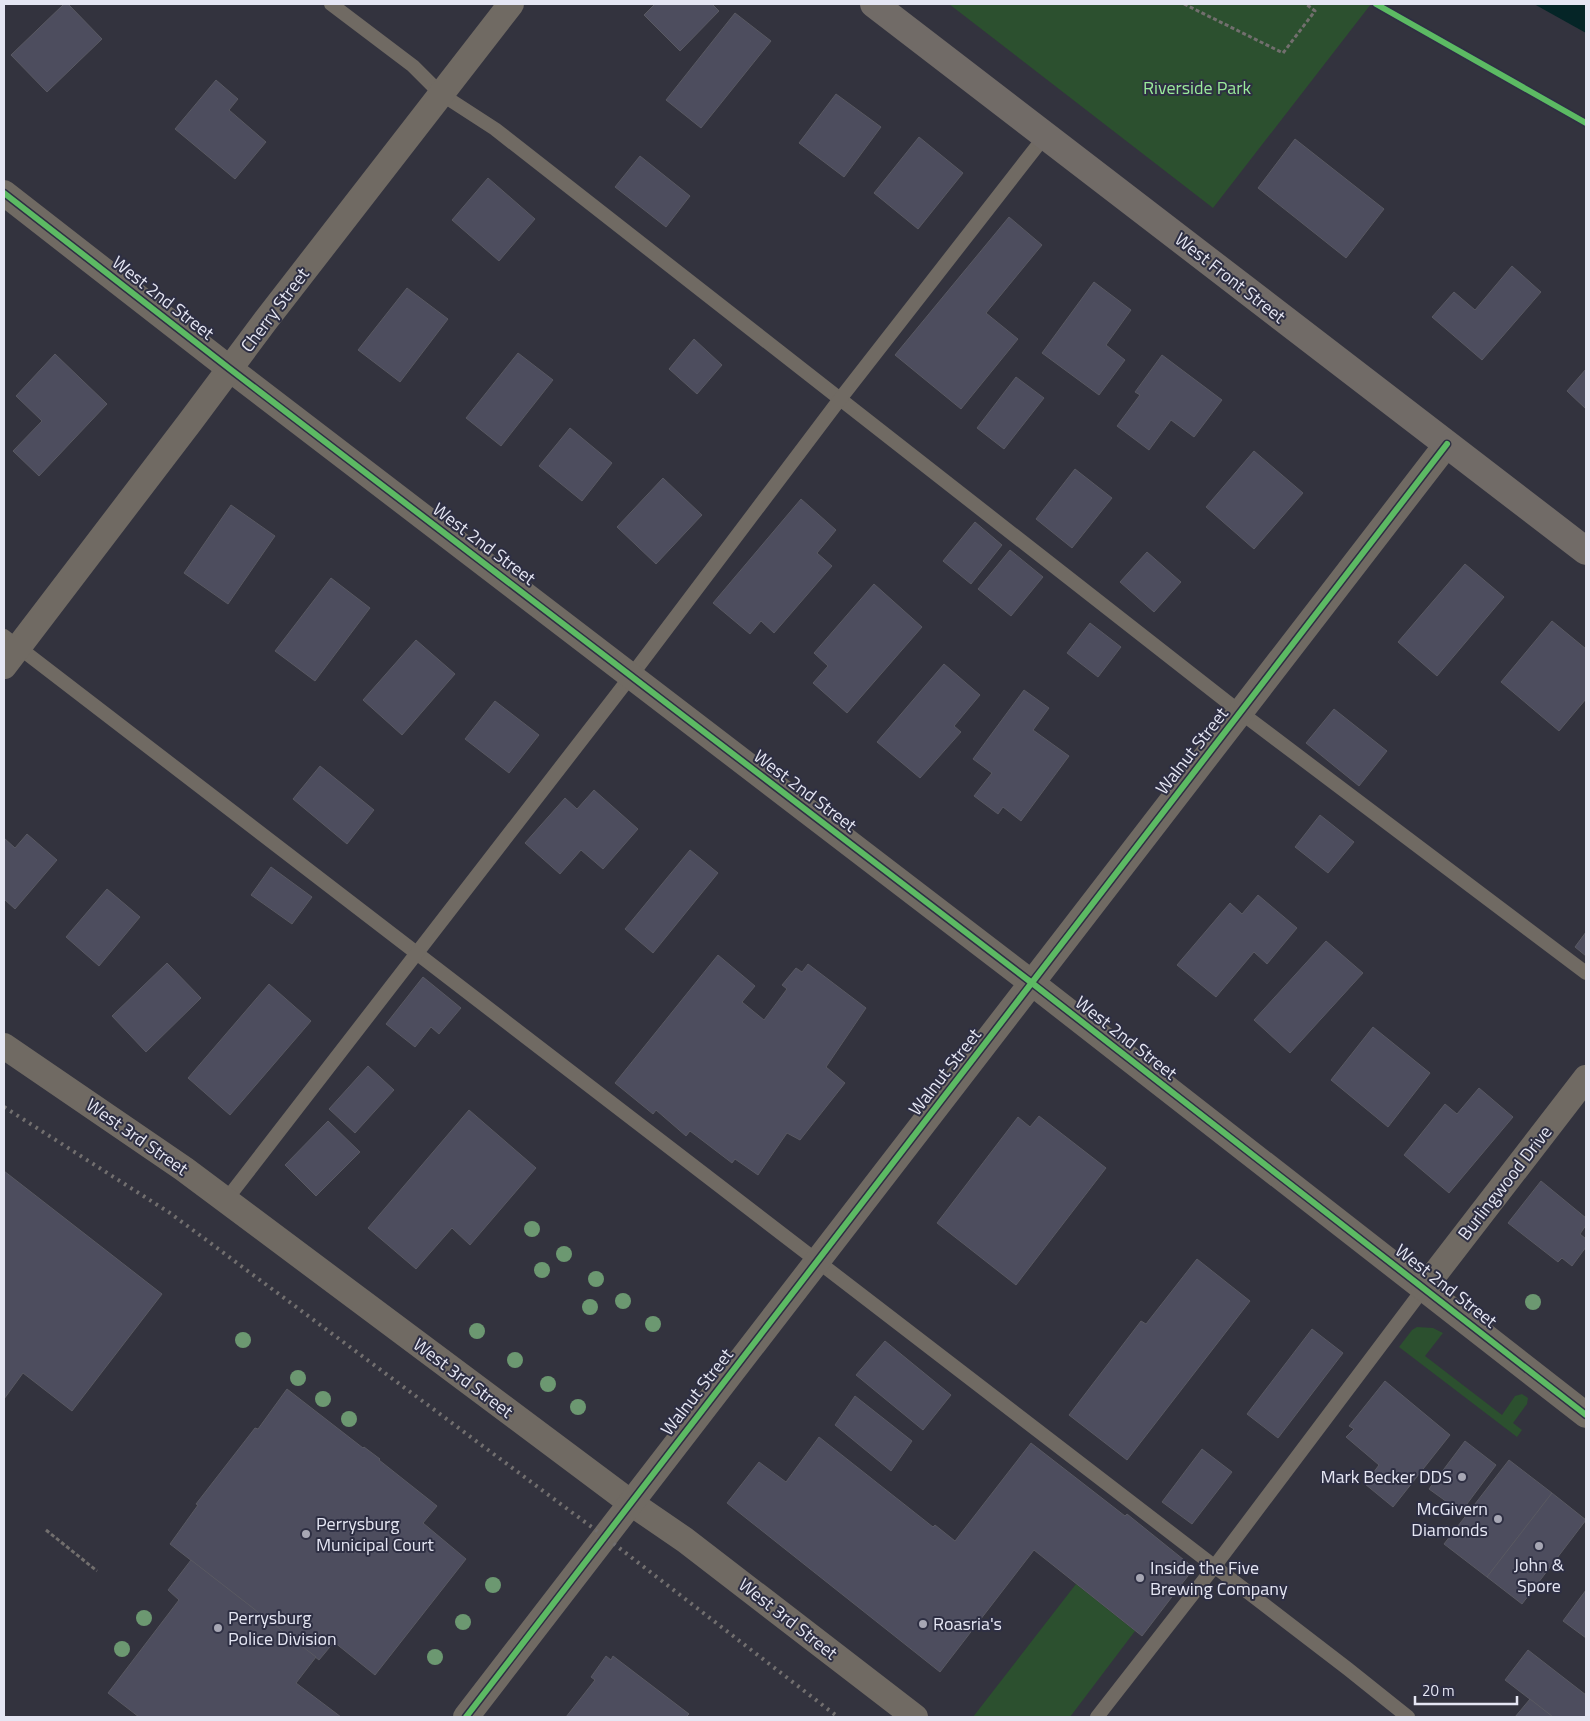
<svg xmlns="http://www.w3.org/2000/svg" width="1590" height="1721" font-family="'Titillium Web',sans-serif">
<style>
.green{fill:#2c502f}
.water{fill:#052527}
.building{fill:#4d4d5e;stroke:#595962}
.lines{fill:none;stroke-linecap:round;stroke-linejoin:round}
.path{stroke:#726f6e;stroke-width:3;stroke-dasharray:4 2.5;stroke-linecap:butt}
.lane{stroke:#706a63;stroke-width:14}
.street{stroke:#706a63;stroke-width:26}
.primary{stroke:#716b67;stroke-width:28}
.rail{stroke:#726f6f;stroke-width:4;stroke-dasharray:2.5 5;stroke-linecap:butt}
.cycleway-casing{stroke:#2e2f43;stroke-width:9}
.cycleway{stroke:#5cba63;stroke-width:6}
.tree{fill:#6c9871}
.poi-dot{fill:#a7a7b4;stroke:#2e2f43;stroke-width:2}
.labels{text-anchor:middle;stroke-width:4;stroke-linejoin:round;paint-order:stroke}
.park-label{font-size:18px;fill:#9aea9b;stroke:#2e2f43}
.street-label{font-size:18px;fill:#e5e6f3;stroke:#2e2f43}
.poi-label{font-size:18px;fill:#e5e6f3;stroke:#2e2f43;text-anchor:start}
</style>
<rect width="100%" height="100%" fill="#33333e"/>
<!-- green -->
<g class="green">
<polygon points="949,4 1371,4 1213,208"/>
<polygon points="1417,1327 1433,1328 1443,1333 1425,1356 1502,1415 1515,1396 1522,1394 1528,1398 1527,1404 1513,1423 1522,1430 1517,1437 1399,1347 1412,1330"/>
<polygon points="1076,1584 1135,1631 1070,1717 973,1717"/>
</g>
<!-- water -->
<polygon class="water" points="1534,4 1586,4 1586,33"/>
<!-- building -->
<g class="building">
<polygon points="64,4 68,4 102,39 47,92 11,55"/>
<polygon points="655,4 712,4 719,11 680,51 644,15"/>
<polygon points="735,13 771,41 701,128 666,100"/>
<polygon points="216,80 238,99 229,110 266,142 235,179 175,129"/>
<polygon points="836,94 881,127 844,177 799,143"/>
<polygon points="919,137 963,173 918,229 874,193"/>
<polygon points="1295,139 1384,209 1346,258 1258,188"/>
<polygon points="640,156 690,196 666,227 615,187"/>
<polygon points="488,178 535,219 499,261 452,220"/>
<polygon points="1009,217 1042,245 986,313 1018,339 961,409 895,355"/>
<polygon points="1512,266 1541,292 1482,360 1432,317 1454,292 1475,310"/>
<polygon points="1094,282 1131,310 1106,345 1125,360 1099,395 1042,353"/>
<polygon points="407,288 448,319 400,382 358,350"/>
<polygon points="694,339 722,365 697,394 669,369"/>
<polygon points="518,353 553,380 501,446 466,418"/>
<polygon points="55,354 107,404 39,476 13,451 42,421 16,396"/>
<polygon points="1162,355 1222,400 1194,437 1171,420 1149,450 1117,426 1140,395 1135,392"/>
<polygon points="1586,369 1586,409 1567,391"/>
<polygon points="1016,377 1044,398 1004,449 977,428"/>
<polygon points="570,428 612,463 582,501 539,466"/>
<polygon points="1254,451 1303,493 1254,549 1206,507"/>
<polygon points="1075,469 1112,498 1072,548 1036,519"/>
<polygon points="663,478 702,515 656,564 617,527"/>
<polygon points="801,499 836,530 817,553 832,566 774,633 761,621 750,634 713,603"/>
<polygon points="231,505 275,536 228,604 184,573"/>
<polygon points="975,522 1002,545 971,584 943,561"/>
<polygon points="1010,550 1043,577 1011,616 978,589"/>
<polygon points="1147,552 1181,582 1154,612 1120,582"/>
<polygon points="1465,564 1504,597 1437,676 1398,642"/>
<polygon points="331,578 370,608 315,681 275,651"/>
<polygon points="874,584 922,627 847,713 813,683 828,666 814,653"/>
<polygon points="1552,621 1586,649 1586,699 1559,731 1501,682"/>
<polygon points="1090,623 1121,647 1098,677 1067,653"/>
<polygon points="416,640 455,674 402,735 363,700"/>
<polygon points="944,664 980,695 954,726 961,732 920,778 877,742"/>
<polygon points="1024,690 1049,708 1033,730 1069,756 1021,821 1003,807 998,814 974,796 992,773 973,759"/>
<polygon points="495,701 539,735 509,773 465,739"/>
<polygon points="1334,709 1387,751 1359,786 1306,743"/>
<polygon points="320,766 374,810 347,844 293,799"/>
<polygon points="594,790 638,829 603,869 581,850 560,874 525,843 565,798 577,809"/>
<polygon points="1320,815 1354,842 1328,873 1295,847"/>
<polygon points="27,834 57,860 15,909 4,899 4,838 15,848"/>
<polygon points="690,850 718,873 653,953 625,929"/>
<polygon points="271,867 312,897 292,924 251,895"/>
<polygon points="107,889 140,917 99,966 66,937"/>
<polygon points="1258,895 1297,928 1267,964 1254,952 1216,997 1177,965 1230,903 1242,914"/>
<polygon points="1586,932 1586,956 1575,947"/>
<polygon points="1326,941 1363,973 1290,1053 1254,1020"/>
<polygon points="718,955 755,986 742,1002 764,1020 787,989 782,985 796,968 802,972 808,964 866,1008 826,1067 845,1083 800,1140 787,1133 758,1175 735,1159 732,1163 690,1131 686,1136 656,1110 653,1114 615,1083"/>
<polygon points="167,963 201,998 146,1052 112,1016"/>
<polygon points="423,977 461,1008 439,1034 431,1027 415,1047 386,1024"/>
<polygon points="269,984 311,1021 230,1115 188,1078"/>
<polygon points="1373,1027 1430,1073 1388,1127 1331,1080"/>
<polygon points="368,1066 394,1090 355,1133 329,1109"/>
<polygon points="1479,1088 1513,1117 1449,1193 1404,1155 1445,1104 1457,1114"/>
<polygon points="469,1110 536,1168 470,1245 452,1228 416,1269 368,1228"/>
<polygon points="1039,1116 1106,1168 1016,1285 937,1223 1018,1117 1030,1127"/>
<polygon points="328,1121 360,1152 316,1196 285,1165"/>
<polygon points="4,1171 162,1294 72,1411 23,1373 4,1399"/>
<polygon points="1541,1181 1586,1218 1586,1225 1580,1234 1586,1239 1586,1247 1572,1266 1562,1258 1558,1262 1508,1223"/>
<polygon points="1197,1259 1250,1301 1127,1460 1069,1415 1141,1321 1146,1324"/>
<polygon points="1312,1329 1343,1353 1278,1438 1247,1414"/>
<polygon points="885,1341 951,1395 923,1430 856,1375"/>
<polygon points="1385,1381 1450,1435 1393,1507 1365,1484 1379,1465 1346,1437 1354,1429 1349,1426"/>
<polygon points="287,1389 363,1448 364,1447 380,1459 379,1460 437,1506 423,1523 466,1559 375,1675 334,1642 319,1660 170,1544 198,1505 196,1504 255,1428 258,1429"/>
<polygon points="855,1396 912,1441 891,1471 835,1425"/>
<polygon points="819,1437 933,1527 935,1525 955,1541 1031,1443 1125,1516 1127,1514 1194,1568 1142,1636 1034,1550 940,1672 727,1503 759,1462 786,1482"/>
<polygon points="1465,1441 1496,1465 1461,1512 1429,1489"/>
<polygon points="1202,1449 1232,1472 1192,1524 1162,1502"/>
<polygon points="1509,1460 1552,1493 1487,1577 1444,1544"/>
<polygon points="1552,1493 1586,1520 1522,1604 1487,1577"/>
<polygon points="191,1560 316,1657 296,1683 341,1717 139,1717 108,1693 179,1600 168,1590"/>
<polygon points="1586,1590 1586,1638 1563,1621"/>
<polygon points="1528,1650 1586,1695 1586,1717 1553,1717 1505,1680"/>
<polygon points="606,1656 611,1660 613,1656 689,1714 686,1717 566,1717 595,1680 591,1677"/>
<polygon points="1530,1699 1553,1717 1515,1717"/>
</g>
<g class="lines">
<!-- path -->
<g class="path">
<polyline points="1184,4 1283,53 1315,11 1306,4"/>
<polyline points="979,5 979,4"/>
<polyline points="46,1530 97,1571"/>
</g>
<!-- lane -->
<g class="lane">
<polyline points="331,4 413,66 441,94 495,129 1240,712 1586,973"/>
<polyline points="4,636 1348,1669 1408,1717"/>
<polyline points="226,1200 631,676 840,399 1045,136"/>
<polyline points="1097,1717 1214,1567 1424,1288"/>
</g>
<!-- street -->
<g class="street">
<polyline points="4,193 230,369 1032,983 1586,1415"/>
<polyline points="4,666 190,422 266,320 511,4"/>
<polyline points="4,1046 184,1169 631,1503 685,1540 915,1717"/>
<polyline points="1424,1288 1586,1078"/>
<polyline points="466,1717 1447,444"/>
</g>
<!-- primary -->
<polyline class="primary" points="874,4 1586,551"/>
<!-- rail -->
<polyline class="rail" points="4,1107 170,1213 605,1537 838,1717"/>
<defs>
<g id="cycleway">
<polyline points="1376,4 1586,123"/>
<polyline points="4,193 230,369 1032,983 1586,1415"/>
<polyline points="466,1717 1447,444"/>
</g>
</defs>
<!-- cycleway casing -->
<use href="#cycleway" class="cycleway-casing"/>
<!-- cycleway -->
<use href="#cycleway" class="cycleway"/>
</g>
<!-- trees -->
<g class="tree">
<circle cx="532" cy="1229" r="8"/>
<circle cx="564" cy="1254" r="8"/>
<circle cx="542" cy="1270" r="8"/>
<circle cx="596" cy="1279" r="8"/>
<circle cx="623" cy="1301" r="8"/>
<circle cx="1533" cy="1302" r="8"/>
<circle cx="590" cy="1307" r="8"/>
<circle cx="653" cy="1324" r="8"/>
<circle cx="477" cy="1331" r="8"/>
<circle cx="243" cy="1340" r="8"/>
<circle cx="515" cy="1360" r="8"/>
<circle cx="298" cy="1378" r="8"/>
<circle cx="548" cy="1384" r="8"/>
<circle cx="323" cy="1399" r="8"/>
<circle cx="578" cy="1407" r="8"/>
<circle cx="349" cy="1419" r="8"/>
<circle cx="493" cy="1585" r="8"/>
<circle cx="144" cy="1618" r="8"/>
<circle cx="463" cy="1622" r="8"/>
<circle cx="122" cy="1649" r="8"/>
<circle cx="435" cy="1657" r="8"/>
</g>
<!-- markers -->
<g class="poi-dot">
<circle cx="1462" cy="1477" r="5"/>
<circle cx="1498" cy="1519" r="5"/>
<circle cx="306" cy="1534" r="5"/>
<circle cx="1539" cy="1546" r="5"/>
<circle cx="1140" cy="1578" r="5"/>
<circle cx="923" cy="1624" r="5"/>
<circle cx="218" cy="1628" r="5"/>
</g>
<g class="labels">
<!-- park labels -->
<g class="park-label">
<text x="1197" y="94">Riverside Park</text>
</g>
<!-- street labels -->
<g class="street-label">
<text transform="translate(1230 278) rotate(38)" y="6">West Front Street</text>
<text transform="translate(163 298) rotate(38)" y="6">West 2nd Street</text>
<text transform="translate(275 310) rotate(-53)" y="6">Cherry Street</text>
<text transform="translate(484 544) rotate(37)" y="6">West 2nd Street</text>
<text transform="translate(1192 751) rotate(-52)" y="6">Walnut Street</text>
<text transform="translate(805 791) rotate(37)" y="6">West 2nd Street</text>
<text transform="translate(1126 1038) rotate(38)" y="6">West 2nd Street</text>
<text transform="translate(945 1072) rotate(-52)" y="6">Walnut Street</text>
<text transform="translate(137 1137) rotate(35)" y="6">West 3rd Street</text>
<text transform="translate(1505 1183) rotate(-52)" y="6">Burlingwood Drive</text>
<text transform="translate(1446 1286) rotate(38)" y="6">West 2nd Street</text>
<text transform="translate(463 1378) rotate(37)" y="6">West 3rd Street</text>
<text transform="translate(697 1392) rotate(-52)" y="6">Walnut Street</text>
<text transform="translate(788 1619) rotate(38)" y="6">West 3rd Street</text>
</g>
<!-- poi labels -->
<g class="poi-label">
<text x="1452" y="1483" text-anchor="end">Mark Becker DDS</text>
<text x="1488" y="1515" text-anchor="end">McGivern<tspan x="1488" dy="21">Diamonds</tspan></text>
<text x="316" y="1530">Perrysburg<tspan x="316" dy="21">Municipal Court</tspan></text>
<text x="1539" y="1571" text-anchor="middle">John &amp;<tspan x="1539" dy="21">Spore</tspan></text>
<text x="1150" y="1574">Inside the Five<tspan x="1150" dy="21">Brewing Company</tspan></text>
<text x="228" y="1624">Perrysburg<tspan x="228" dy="21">Police Division</tspan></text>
<text x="933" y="1630">Roasria's</text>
</g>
</g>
<!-- border -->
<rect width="1590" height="1721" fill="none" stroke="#e5e6f3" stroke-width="10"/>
<!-- scale -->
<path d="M1415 1696v8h102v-8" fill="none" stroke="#e5e6f3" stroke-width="2.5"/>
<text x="1422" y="1696" font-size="15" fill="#e5e6f3" stroke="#2e2f43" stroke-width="4" paint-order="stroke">20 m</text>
</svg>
